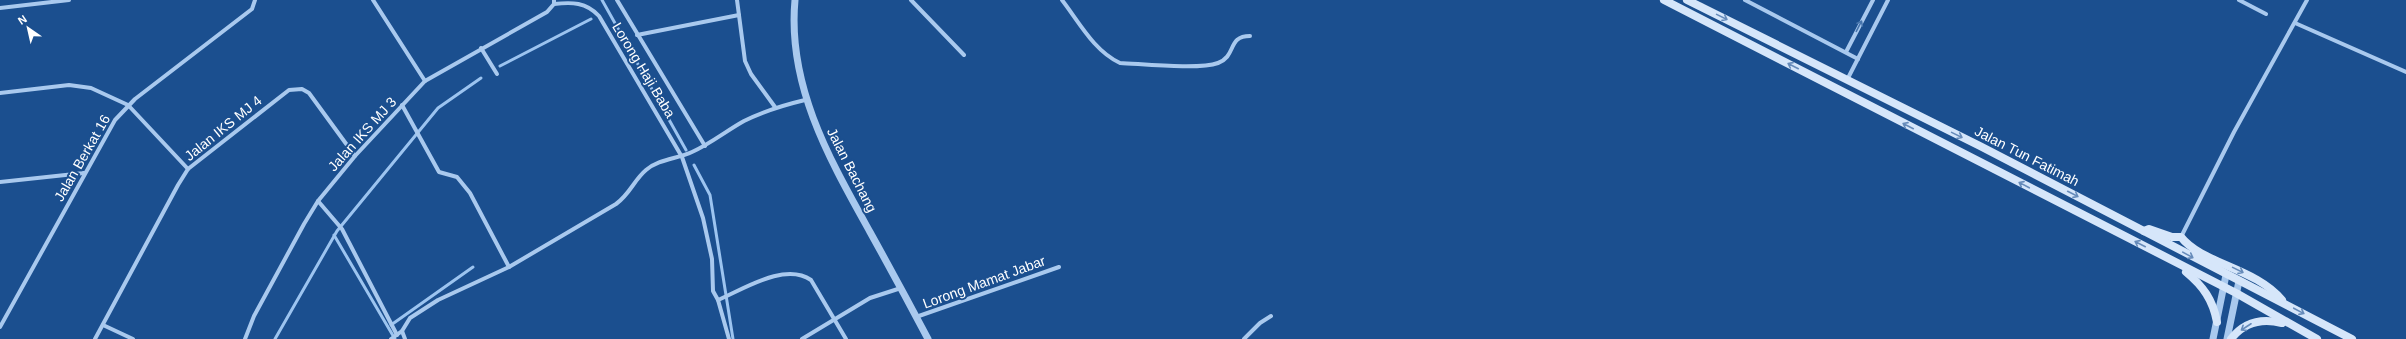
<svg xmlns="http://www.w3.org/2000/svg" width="2406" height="339" font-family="Helvetica,sans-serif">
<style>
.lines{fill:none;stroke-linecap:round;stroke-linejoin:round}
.stream{stroke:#9cc4f0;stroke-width:3}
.minor{stroke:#a9c9ee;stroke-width:4}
.tertiary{stroke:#a9c9ee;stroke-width:7}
.secondary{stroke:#d6e6fa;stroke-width:8}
.oneway{stroke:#668bba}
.oneway2{stroke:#4674ac}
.labels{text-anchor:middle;stroke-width:4;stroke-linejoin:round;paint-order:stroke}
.street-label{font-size:14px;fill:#fff;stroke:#1b4f8f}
</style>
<rect width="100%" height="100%" fill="#1b4f8f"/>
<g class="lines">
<!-- stream -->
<g class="stream">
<polyline points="602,0 686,150"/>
<polyline points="500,66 591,19"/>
<polyline points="694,165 710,195 733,339"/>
<polyline points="334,235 395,339"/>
<polyline points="391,325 473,267"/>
<polyline points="275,339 337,231 438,108 481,78"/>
</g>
<!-- minor -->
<g class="minor">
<polyline points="373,0 425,81"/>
<polyline points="617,0 705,146"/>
<polyline points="737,0 745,61 751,74 775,107"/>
<polyline points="911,0 964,55"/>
<path d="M1062,0C1079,22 1094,51 1120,63C1143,64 1199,70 1218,63C1237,56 1227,36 1250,36"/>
<polyline points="1745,0 1858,59"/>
<polyline points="2239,0 2266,14"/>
<path d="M554,4C572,2 586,2 599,16L682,157L703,218L712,259L713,291L718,300L729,339"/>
<polyline points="0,8 69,0"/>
<polyline points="2295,23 2406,72"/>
<polyline points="637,35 739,15"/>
<polyline points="481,48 497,74"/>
<polyline points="1846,52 1873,0"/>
<polyline points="1847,80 1888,0"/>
<polyline points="0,93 69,85 91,88 128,105 188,169"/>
<polyline points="402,105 439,172 457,177 470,193 509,267"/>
<polyline points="0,182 84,173"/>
<polyline points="318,201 342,229 397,335"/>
<polyline points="2181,237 2234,132 2307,0"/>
<path d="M718,300C744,289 785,262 811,280L846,339"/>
<polyline points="916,317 1059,267"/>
<polyline points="103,325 133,339"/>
<polyline points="0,327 115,120 135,99 252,9 255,0"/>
<polyline points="402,331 405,339"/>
<polyline points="95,339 178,185 188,169 289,90 302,89 309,93 355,156"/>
<polyline points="245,339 254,316 304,224 318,201 355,156 425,81 547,12 554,4 554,0"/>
<path d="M391,339L402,331L410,318L438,300L509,267L616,204C630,194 634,180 646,170C659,159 677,159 692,152C710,144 726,131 744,121C764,111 784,105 805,100"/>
<polyline points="802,339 870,298 901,288"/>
<polyline points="1244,339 1260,323 1271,316"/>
</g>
<!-- tertiary -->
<g class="tertiary">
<path d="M795,0C787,86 830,160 870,232C890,268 909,303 928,339"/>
<polyline points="2213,339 2226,275"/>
<polyline points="2227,339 2239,281"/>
</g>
<!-- secondary -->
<g class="secondary">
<polyline points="1664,0 2236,293 2317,339"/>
<polyline points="1687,0 1980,146 2352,339"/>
<path d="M2144,231L2149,229L2172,237H2181C2202,264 2256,268 2282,300"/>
<path d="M2186,272C2203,286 2213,300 2217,322"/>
<path d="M2231,339C2244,322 2262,318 2282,323"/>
</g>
</g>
<!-- one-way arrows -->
<defs><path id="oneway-shaft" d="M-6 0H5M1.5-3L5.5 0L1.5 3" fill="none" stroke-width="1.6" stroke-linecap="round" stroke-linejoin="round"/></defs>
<g class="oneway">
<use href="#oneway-shaft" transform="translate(1722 17) rotate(26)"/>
<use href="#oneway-shaft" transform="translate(1793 66) rotate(-153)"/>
<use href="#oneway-shaft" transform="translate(1908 126) rotate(-153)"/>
<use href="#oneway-shaft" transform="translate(1957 135) rotate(26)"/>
<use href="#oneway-shaft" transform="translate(2024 185) rotate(-152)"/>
<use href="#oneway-shaft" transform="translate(2073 194) rotate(27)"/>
<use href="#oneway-shaft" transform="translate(2140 244) rotate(-153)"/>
<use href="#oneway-shaft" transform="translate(2188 255) rotate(29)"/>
<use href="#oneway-shaft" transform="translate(2238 270) rotate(26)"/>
<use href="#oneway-shaft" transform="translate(2299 311) rotate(28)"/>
<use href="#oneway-shaft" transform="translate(2246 327) rotate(147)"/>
</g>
<use class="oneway2" href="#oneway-shaft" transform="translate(1859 26) rotate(-63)"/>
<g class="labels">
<!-- street labels -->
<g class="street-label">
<text transform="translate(644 70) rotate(59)" y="5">Lorong Haji Baba</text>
<text transform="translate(223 128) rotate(-39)" y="5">Jalan IKS MJ 4</text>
<text transform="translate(362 134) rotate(-48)" y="5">Jalan IKS MJ 3</text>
<text transform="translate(2027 156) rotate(27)" y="5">Jalan Tun Fatimah</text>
<text transform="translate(82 158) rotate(-60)" y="5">Jalan Berkat 16</text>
<text transform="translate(852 170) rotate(63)" y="5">Jalan Bachang</text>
<text transform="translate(984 282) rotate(-20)" y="5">Lorong Mamat Jabar</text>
</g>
</g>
<!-- north arrow -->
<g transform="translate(28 28) rotate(326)" stroke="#1b4f8f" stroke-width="3" paint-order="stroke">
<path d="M0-3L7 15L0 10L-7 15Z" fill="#ffffff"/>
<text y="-6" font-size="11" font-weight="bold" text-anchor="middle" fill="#ffffff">N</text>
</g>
</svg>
